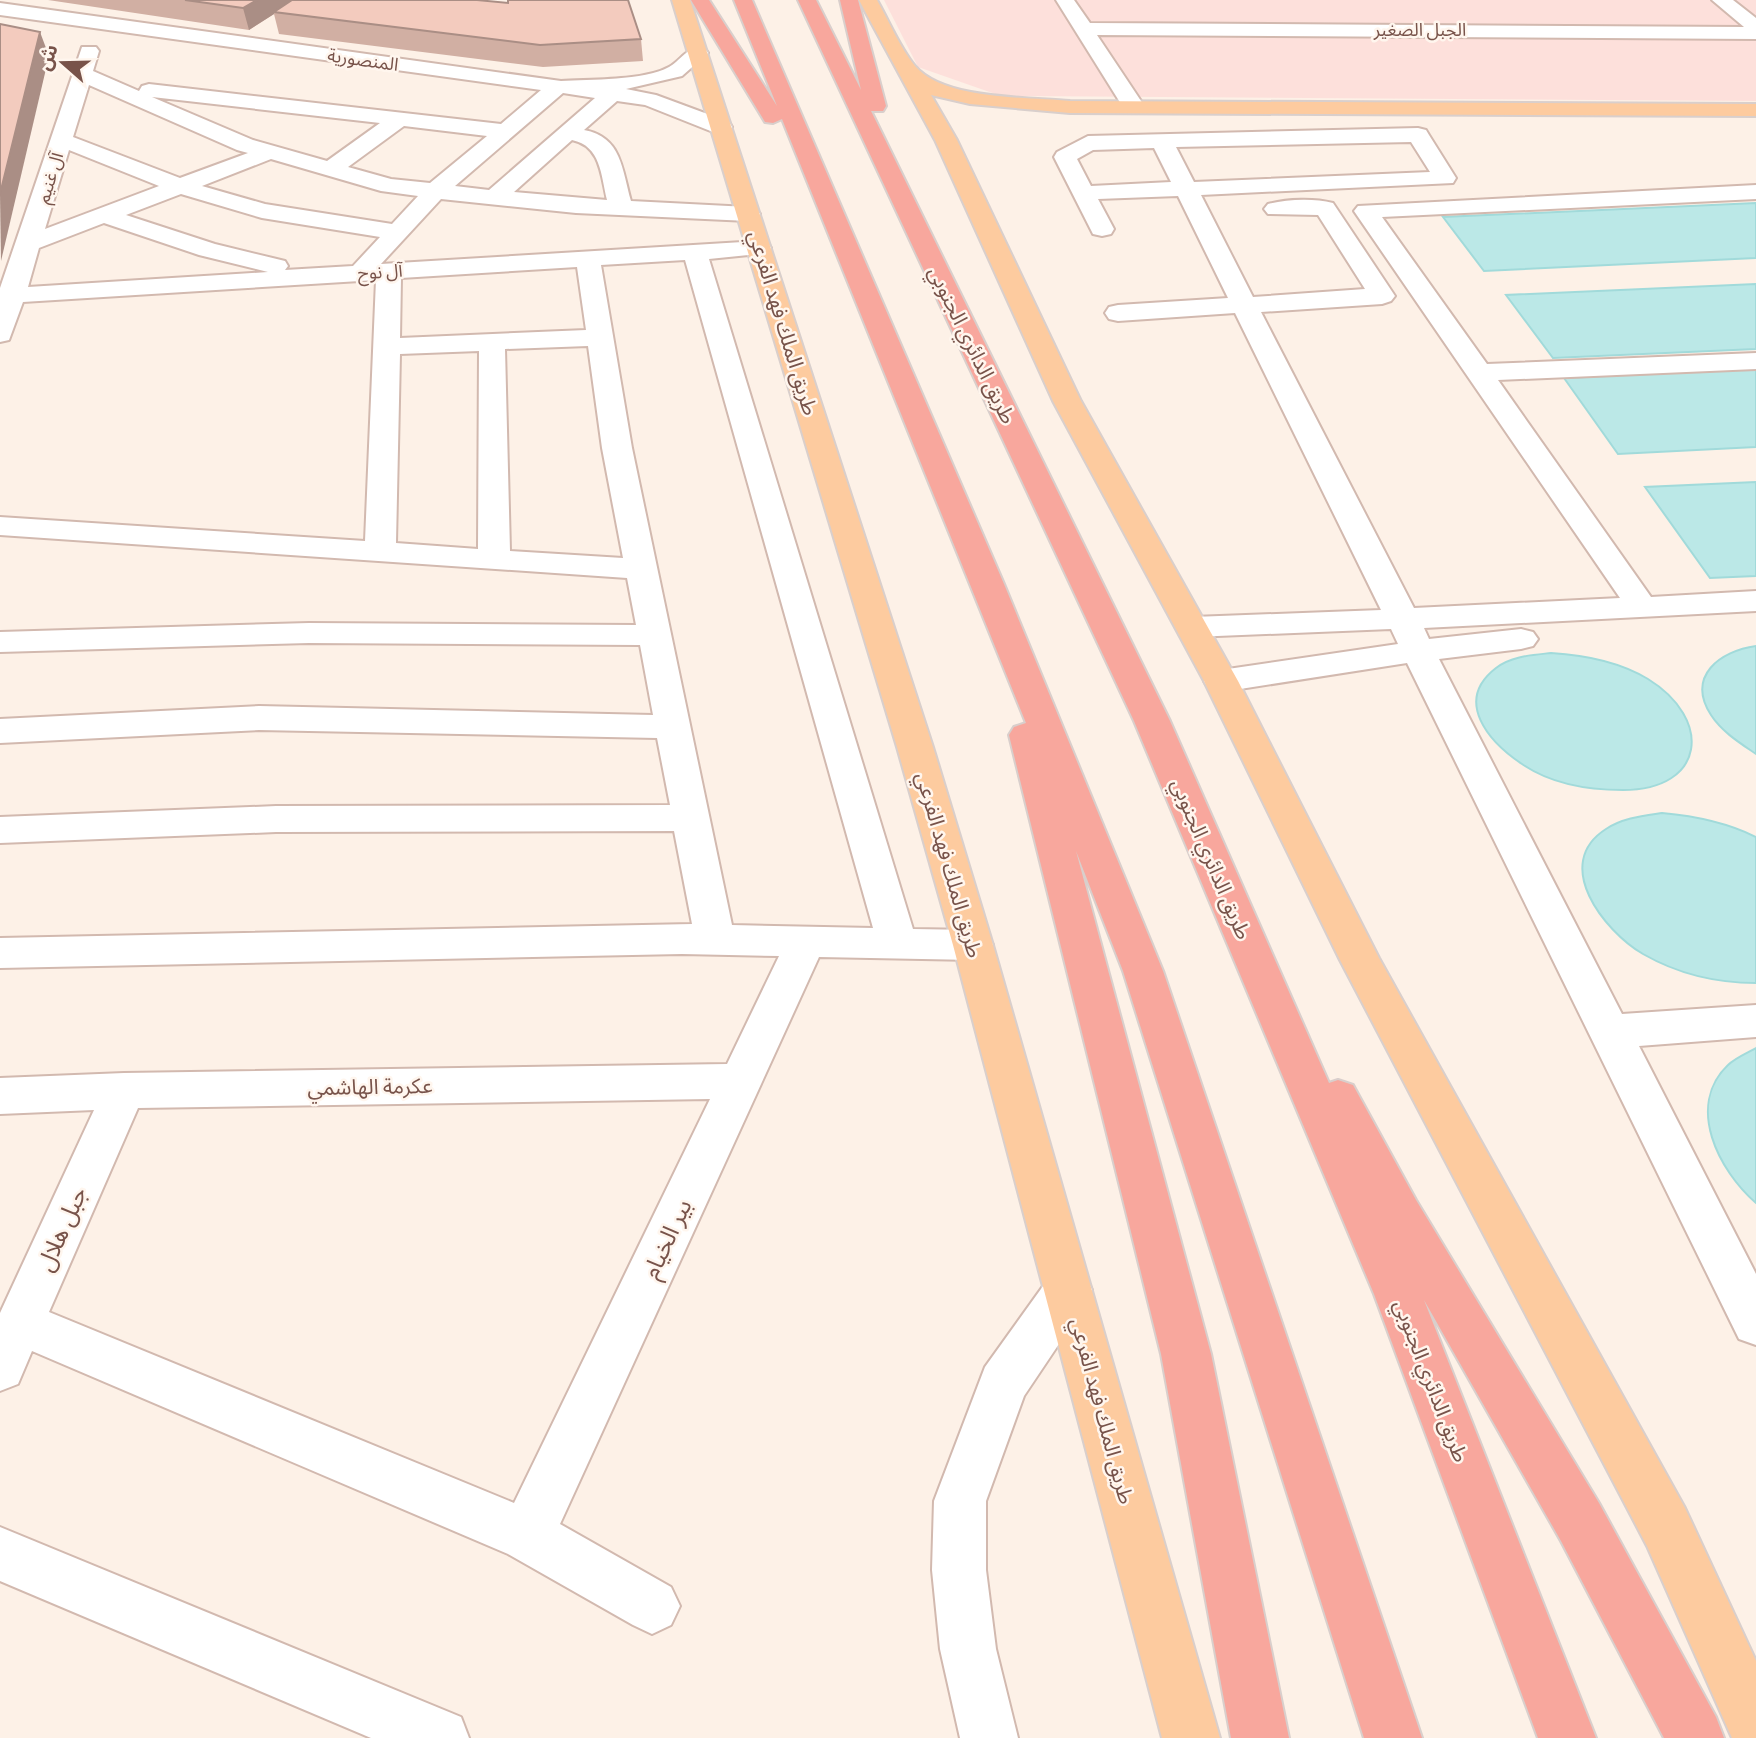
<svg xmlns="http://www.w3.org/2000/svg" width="1756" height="1738" font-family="Barlow,'Noto Sans Arabic',sans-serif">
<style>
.commercial{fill:#fde0db}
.water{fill:#bbe8e7;stroke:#a1dada;stroke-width:2}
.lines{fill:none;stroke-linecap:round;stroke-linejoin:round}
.minor-casing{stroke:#d2b9af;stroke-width:4}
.major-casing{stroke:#d9cfcc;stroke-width:4}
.highway-casing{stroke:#d9cfcc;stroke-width:4}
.minor{fill:#fff;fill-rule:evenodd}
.major{fill:#fdcb9f;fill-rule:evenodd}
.highway{fill:#f8a79d;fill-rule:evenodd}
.wall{fill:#d1afa3}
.shaded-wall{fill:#aa8e85}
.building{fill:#f3cbbe;stroke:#aa8e85;stroke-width:2}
.labels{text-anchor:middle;stroke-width:5;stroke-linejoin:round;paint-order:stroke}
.far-street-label{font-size:18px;fill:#78534a;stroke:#fff6ee}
.street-label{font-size:21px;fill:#78534a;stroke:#fff6ee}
.near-street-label{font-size:24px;fill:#78534a;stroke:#fff6ee}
</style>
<rect width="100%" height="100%" fill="#fdf1e7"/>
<!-- commercial -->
<polygon class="commercial" points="884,0 1756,0 1756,101 1001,96 918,67"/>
<!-- water -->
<g class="water">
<polygon points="1756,203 1756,258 1484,271 1443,217"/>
<polygon points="1756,284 1756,349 1553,358 1506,295"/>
<polygon points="1756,369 1756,447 1618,454 1564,378"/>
<polygon points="1756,482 1756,576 1710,578 1645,487"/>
<path d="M1756,646V754C1740,743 1722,732 1711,715C1686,676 1720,651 1756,646Z"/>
<path d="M1551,653C1585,655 1618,661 1648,679C1713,719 1706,790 1623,790C1589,790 1551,784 1522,764C1489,742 1453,701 1496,668C1511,656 1533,655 1551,653Z"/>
<path d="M1662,813C1696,816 1726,822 1756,837V983C1715,983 1678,974 1643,954C1604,931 1551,864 1606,829C1623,818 1642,816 1662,813Z"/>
<path d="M1756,1048V1203C1719,1171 1685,1106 1728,1065C1735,1058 1747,1053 1756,1048Z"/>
</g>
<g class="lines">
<defs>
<g id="minor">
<polygon points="1056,0 1074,0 1090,23 1744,27 1712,0 1733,0 1756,18 1756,39 1097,35 1145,107 1142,112 1126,112"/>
<path d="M0,3L561,81C590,79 644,81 669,67C682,60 688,44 705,49L708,53L682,76L626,89L656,95L729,122L732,127L729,132H713L645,105L617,101L584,130C622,137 622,170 631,201L748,207L756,209L760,214L756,219L748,221L576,213L441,199L381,264L759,241L768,243L771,248L768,253L709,259L913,929L973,930L987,934L993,945L987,956L973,960L819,957L560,1524L671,1587L680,1606L671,1625L652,1634L633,1625L508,1554L32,1351L18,1384L0,1391V1313L94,1110L0,1114V1078L124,1073L727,1064L779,956L682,954L0,968V938L692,924L674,831L276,832L0,843V817L276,806L670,805L657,738L259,730L0,743V719L259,706L653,715L640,645L309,643L0,652V632L309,623L636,625L627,578L0,535V517L365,541L376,280L23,302L9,340L0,342V288L82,47H96L99,51L93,71L139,91L142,86L149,84L501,124L541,90L0,15ZM89,85L237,150L248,153L180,178L73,137ZM563,93L595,98L489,190L455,186ZM152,97L380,123L327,161L253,140ZM404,126L487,136L430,183L391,179L348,167ZM572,140C601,146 601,175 607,200L514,192ZM69,150L159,186L45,229ZM271,159L381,191L418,196L392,224L265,204L202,186ZM181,194L262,218L380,237L353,266L285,270L288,266L285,261L215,244L126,215ZM104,223L199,255L268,272L28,287L39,248ZM685,260L873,928L732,925L632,448L601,265ZM577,267L586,330L400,338L401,278ZM588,346L602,448L623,558L510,551L505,349ZM479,351L478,549L396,543L400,354ZM710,1099L514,1503L49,1312L138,1108Z"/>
<path d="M1418,128L1426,130L1429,135L1456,178L1453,183L1201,195L1253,297L1365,289L1318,215L1268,214L1264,209L1268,204C1287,199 1314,198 1333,203L1395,296L1391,301L1382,304L1261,312L1414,608L1620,598L1354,211L1358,206L1756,185V199L1382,217L1487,364L1756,353V369L1498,380L1651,597L1756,591V611L1424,628L1429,639L1521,629L1533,632L1538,639L1533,646L1521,649L1439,659L1622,1014L1756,1005V1037L1639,1046L1756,1274V1345L1739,1339L1407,663L1221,692L1209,689L1204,681L1209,673L1221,670L1398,644L1391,629L1193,637L1181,634L1176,627L1181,620L1193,617L1381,610L1235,313L1118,321L1109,319L1105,313L1109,307L1118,305L1228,298L1178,196L1098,199L1114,229L1111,234L1102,236L1093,234L1054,157L1057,152L1088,136ZM1411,142L1430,172L1194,182L1176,147ZM1154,148L1171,182L1091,186L1077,159L1093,150Z"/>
<polygon points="1068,1268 1085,1275 1092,1290 1085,1305 1024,1396 986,1501 986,1570 996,1649 1018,1738 960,1738 940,1649 932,1570 934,1501 985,1367 1051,1275"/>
<polygon points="0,1527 461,1717 469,1738 371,1738 0,1581"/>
</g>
<g id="major">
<polygon points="672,0 690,0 933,747 993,945 1220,1738 1162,1738 953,945 897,747"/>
<path d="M859,0H877C889,21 900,48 915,66C944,100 1027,97 1070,101L1756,104V116L1070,113L970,104L931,95L957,140L1081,401L1238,681L1379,958L1685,1508L1756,1661V1738H1732L1647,1546L1340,960L1204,681L1053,401L935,140Z"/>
</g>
<g id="highway">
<polygon points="691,0 709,0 777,106 734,0 752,0 1004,584 1163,971 1422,1738 1364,1738 1123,971 1076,851 1211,1354 1289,1738 1231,1738 1161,1354 1009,735 1014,727 1026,723 782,119 773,123 765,122"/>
<polygon points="798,0 816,0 861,90 840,0 858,0 886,106 883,111 871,111 1170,721 1329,1083 1338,1080 1353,1085 1416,1200 1599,1503 1716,1717 1724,1738 1664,1738 1561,1541 1424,1300 1596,1738 1538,1738 1374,1294 1134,721"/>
</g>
</defs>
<!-- minor casing -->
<use href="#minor" class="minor-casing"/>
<!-- major casing -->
<use href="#major" class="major-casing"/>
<!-- highway casing -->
<use href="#highway" class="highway-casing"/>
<!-- minor -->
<use href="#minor" class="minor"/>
<!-- major -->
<use href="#major" class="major"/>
<!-- highway -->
<use href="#highway" class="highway"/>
</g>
<!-- wall -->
<polygon class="wall" points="48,0 477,0 641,39 643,61 543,67 279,34 274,14 249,30"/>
<!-- shaded-wall -->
<g class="shaded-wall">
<polygon points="257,0 295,0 274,12 274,14 249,30 243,8"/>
<polygon points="40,32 49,56 1,261 0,194"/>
</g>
<!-- building -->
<g class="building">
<polygon points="185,0 257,0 243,8"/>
<polygon points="292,0 477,0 508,3 508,0 628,0 641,39 540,45 274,12"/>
<polygon points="0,24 40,32 0,194"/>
</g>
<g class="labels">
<!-- far-street labels -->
<g class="far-street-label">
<text x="1420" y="36">الجبل الصغير</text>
<text transform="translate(363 60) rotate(8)" y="6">المنصورية</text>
<text transform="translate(50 178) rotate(-73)" y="6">آل غنيم</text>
<text transform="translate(380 272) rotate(-4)" y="6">آل نوح</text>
</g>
<!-- street labels -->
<g class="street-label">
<text transform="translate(783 323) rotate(73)" y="7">طريق الملك فهد الفرعي</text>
<text transform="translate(972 345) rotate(64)" y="7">طريق الدائري الجنوبي</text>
<text transform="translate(1211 859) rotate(67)" y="7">طريق الدائري الجنوبي</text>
<text transform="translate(949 865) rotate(74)" y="7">طريق الملك فهد الفرعي</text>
<text transform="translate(370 1087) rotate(-1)" y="7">عكرمة الهاشمي</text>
<text transform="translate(1431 1381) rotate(69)" y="7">طريق الدائري الجنوبي</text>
<text transform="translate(1102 1411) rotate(75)" y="7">طريق الملك فهد الفرعي</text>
</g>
<!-- near-street labels -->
<g class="near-street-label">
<text transform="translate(62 1229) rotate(-66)" y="8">جبل هلال</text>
<text transform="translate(667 1239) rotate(-65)" y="8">بير الخيام</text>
</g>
</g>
<!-- north arrow -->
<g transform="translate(63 63) rotate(290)" stroke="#fff6ee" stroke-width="5" paint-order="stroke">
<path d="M0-5L12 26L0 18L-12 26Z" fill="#78534a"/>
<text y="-10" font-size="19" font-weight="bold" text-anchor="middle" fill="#78534a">ش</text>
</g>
</svg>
